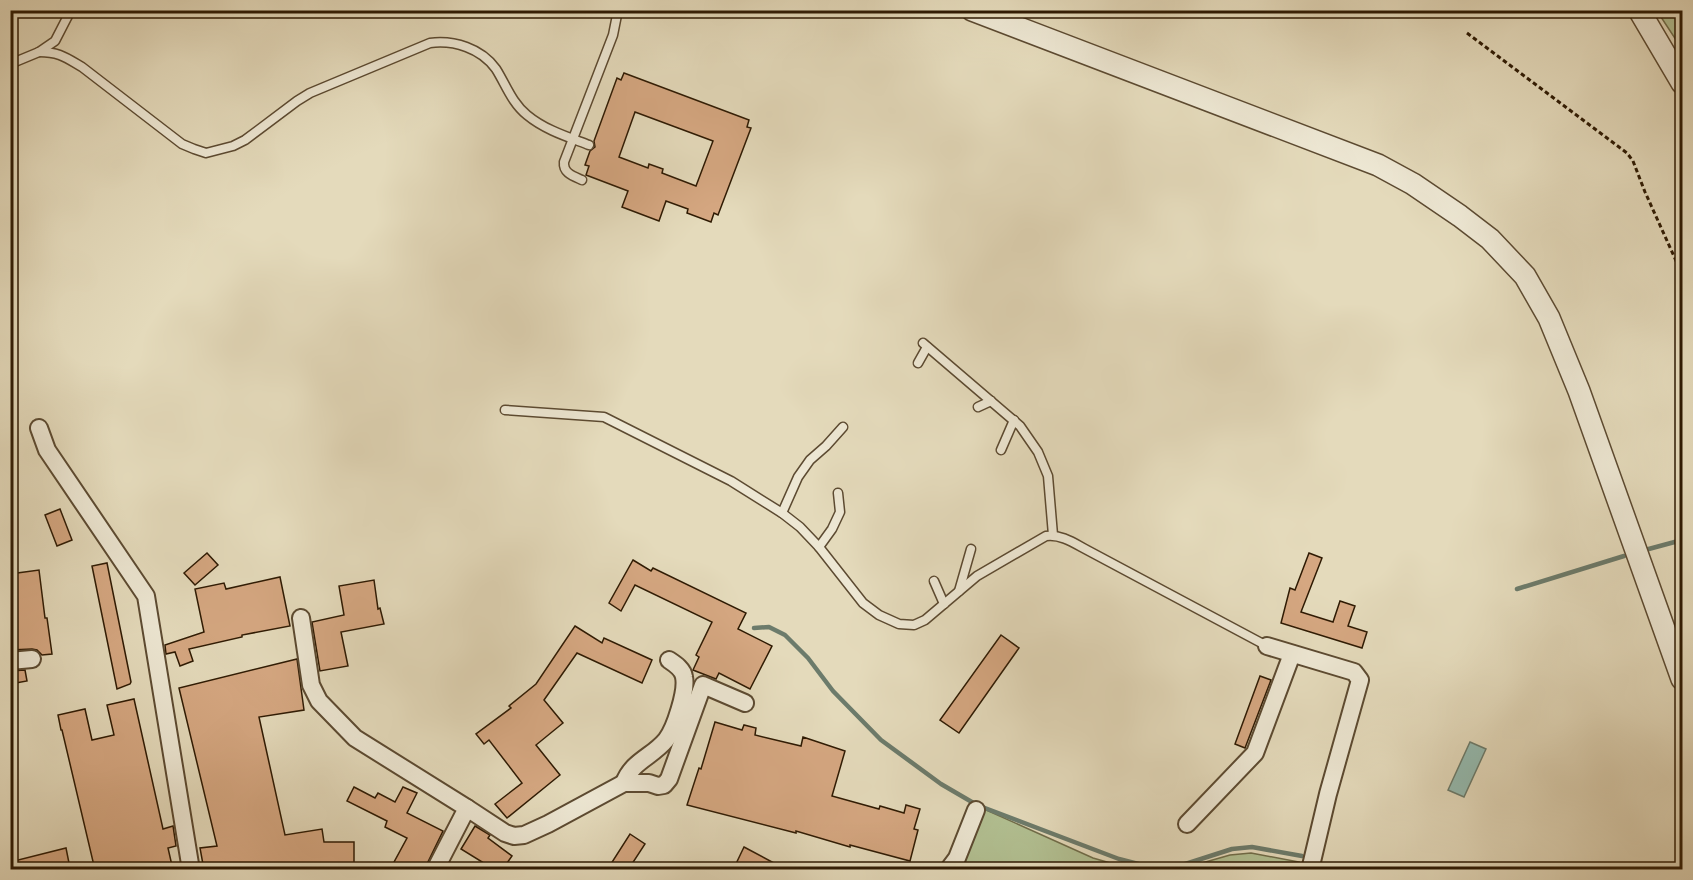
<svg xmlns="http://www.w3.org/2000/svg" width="1693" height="880" font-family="'IM FELL Great Primer',serif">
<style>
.green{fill:#b2c092;stroke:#706d4a;stroke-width:1.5}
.water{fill:#95bbb0;stroke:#6c7b6b;stroke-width:1.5}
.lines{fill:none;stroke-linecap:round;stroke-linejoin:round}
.stream{stroke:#6c7b6b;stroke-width:4.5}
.building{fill:#d5a781;stroke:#2e1a03;stroke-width:1.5;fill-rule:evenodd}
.service-casing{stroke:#5c4a31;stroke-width:11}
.minor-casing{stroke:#5c4a31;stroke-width:20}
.tertiary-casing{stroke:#5c4a31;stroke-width:24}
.path{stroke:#2e1a03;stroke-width:3;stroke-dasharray:4.5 3;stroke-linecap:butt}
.service{stroke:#ede7d3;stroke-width:8}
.minor{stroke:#ede7d3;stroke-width:16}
.tertiary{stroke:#ede7d3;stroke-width:21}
</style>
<rect width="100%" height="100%" fill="#e4dabb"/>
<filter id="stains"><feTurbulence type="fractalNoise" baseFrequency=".00333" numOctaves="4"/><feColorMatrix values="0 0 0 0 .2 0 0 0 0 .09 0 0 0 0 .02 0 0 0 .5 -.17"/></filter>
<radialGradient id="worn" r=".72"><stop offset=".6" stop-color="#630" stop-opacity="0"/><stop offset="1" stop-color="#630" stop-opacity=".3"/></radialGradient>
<!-- green -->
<g class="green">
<polygon points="1657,11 1682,11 1682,49"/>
<polygon points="984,809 1093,858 1131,869 953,870"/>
<polygon points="1251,853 1299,862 1296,869 1181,869 1230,855"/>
</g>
<!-- water -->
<polygon class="water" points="1470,742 1486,749 1464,797 1448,790"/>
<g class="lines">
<!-- stream -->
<g class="stream">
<polyline points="1645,550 1682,540"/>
<polyline points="1517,589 1624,556"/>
<polyline points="754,628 769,627 785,635 808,658 833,691 881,740 941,784 977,805 1119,859 1146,866 1176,867 1232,849 1252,847 1302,856"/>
</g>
</g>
<!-- building -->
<g class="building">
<path d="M624,73L749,120L747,127L751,128L718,215L714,213L711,222L687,213L688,209L666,201L659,221L622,207L628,191L586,175L589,166L585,165L590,151L595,147L594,141L617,78L621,80ZM635,112L713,141L696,186L662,173L663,169L649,164L648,168L619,157Z"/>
<polygon points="60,509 72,540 57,546 45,515"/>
<polygon points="207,553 218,565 195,585 184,573"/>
<polygon points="1309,553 1322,558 1301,612 1333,622 1340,601 1355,606 1348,626 1367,632 1362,648 1281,623 1290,588 1295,590"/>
<polygon points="633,560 651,571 653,568 746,613 738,629 772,646 750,689 719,673 716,679 693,670 699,657 696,655 712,622 635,585 621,611 609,603"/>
<polygon points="107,563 131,682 130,684 117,689 92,566"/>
<polygon points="39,570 45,618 47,618 52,654 42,655 37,650 32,649 10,650 10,574"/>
<polygon points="280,577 290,626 242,635 242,637 189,649 193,661 180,666 175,652 166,654 165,645 204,632 195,589 224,583 226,589"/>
<polygon points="374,580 378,609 380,608 384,624 341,632 348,666 320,671 312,622 344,615 339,586"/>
<polygon points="575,626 602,643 604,638 652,660 642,683 577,653 544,700 563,723 536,745 560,775 507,818 495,804 522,783 489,740 484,744 476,734 511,708 509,706 536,684"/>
<polygon points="1001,635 1019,648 959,733 940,720"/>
<polygon points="297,659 304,710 259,717 285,835 322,829 324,842 354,842 354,870 204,870 200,848 217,846 179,688"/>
<polygon points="25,670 27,681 10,684 10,671"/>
<polygon points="1260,676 1271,680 1245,748 1235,744"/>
<polygon points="134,699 163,829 173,826 176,846 168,848 173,870 95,870 62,730 61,730 58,715 85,709 92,740 114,735 107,705"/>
<polygon points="715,722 742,730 744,725 756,728 755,735 801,746 803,737 845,751 832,796 879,809 880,806 904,813 906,805 920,809 914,829 918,830 910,861 850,845 850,847 796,831 796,833 687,805 699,768 701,769"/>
<polygon points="354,787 375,798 378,793 395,802 403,787 417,793 407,813 443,831 424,870 405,870 393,864 407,838 385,827 387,821 347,801"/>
<polygon points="475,826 490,835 488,838 512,856 502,870 495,870 461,849"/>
<polygon points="630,834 645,844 628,870 607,870"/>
<polygon points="744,847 787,870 733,870"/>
<polygon points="66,848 69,863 44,870 10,870 10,862"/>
</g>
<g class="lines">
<defs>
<g id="service">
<path d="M39,52C59,52 65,57 82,67L182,144L194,149L206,153L233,146L245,140L297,101L310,93L430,43C454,40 481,48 496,69C506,85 512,103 527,115C545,130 568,137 589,145"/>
<polyline points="10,64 39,52 55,41 71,10"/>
<path d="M582,180C573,176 563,173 564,162L613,35L618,10"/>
<polyline points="923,343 1020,426 1038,452 1048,476 1053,535"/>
<polyline points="918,363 927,347"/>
<polyline points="978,407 991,401"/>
<path d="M505,410L604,417L731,481L782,513L800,527L819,547L863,603L879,615L899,624L914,625L925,620L977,576L1046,536C1061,534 1074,543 1087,550L1267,646"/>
<polyline points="1001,450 1014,420"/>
<polyline points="782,513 798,477 810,460 826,446 843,427"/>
<polyline points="819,547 832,529 840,512 838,493"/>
<polyline points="934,581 944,604"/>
<polyline points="959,591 971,549"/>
</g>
<g id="minor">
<polyline points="39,428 47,450 146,596 191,870"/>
<polyline points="301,618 311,685 319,701 355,738 467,808 435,870"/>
<polyline points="1267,646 1354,672 1360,680 1328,794 1310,870"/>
<polyline points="10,661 32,659"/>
<path d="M624,783C632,761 652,757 666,740C675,729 687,691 684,677C683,669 675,664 669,660"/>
<polyline points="467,808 505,833 514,836 524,835 548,824 624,783 649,783 658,786 664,785 669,779 703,685 745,703"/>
<polyline points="1187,824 1255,753 1292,654"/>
<polyline points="948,870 957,858 976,810"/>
</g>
<g id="tertiary">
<polyline points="972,10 1378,165 1413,184 1460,216 1490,239 1525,276 1549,318 1579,391 1682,679"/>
<polyline points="1639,10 1682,83"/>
</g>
</defs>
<!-- service casing -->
<use href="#service" class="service-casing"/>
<!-- minor casing -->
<use href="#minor" class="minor-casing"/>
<!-- tertiary casing -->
<use href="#tertiary" class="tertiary-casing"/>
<!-- path -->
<polyline class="path" points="1467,33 1627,153 1633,161 1645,192 1682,274"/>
<!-- service -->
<use href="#service" class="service"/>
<!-- minor -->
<use href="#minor" class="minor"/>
<!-- tertiary -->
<use href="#tertiary" class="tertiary"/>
</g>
<!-- margin -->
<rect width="1693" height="880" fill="none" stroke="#e4dabb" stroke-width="36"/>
<rect x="12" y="12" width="1669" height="856" fill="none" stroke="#2e1a03" stroke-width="3"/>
<rect x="18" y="18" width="1657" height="844" fill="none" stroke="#2e1a03" stroke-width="1.5"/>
<rect width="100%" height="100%" filter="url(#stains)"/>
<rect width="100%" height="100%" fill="url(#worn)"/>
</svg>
